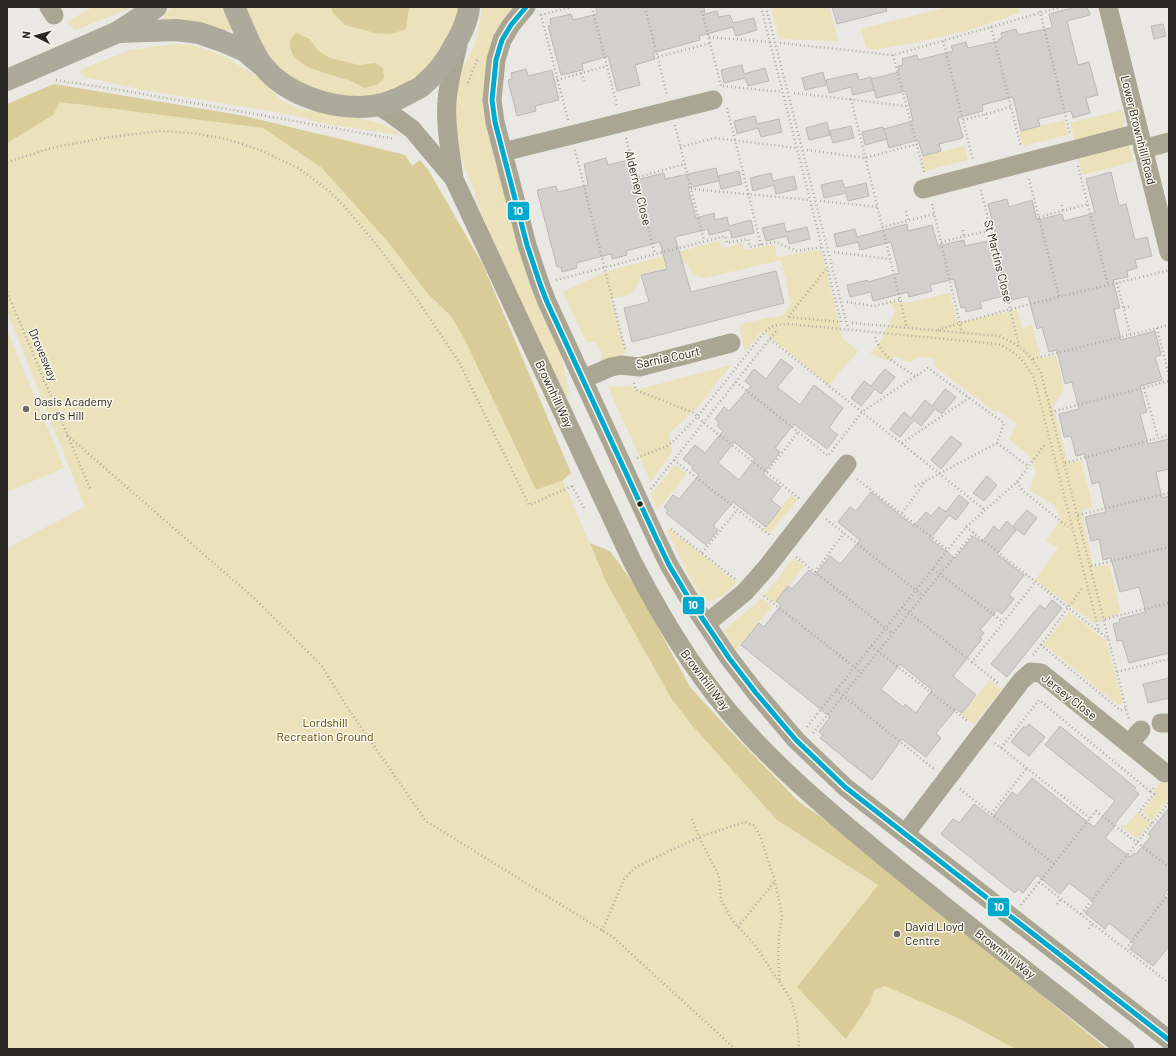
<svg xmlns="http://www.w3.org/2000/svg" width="1176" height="1056" font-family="Barlow,sans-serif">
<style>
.green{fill:#ebe1ba}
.forest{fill:#d9cc98}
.building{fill:#d1d0cc;stroke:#bab9b5;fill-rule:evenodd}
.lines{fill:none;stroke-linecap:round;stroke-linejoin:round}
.path{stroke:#aeab9f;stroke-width:2.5;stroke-dasharray:1 3;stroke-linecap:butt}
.minor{stroke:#aba694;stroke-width:19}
.major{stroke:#aeaa9b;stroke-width:22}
.bus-1-casing{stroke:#f9f6ec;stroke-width:8}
.bus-1{stroke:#00a9ce;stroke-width:5}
.poi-dot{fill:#6c6b66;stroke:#f9f6ec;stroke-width:1.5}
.bus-dot{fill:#282724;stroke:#f9f6ec;stroke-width:1.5}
.labels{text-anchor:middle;stroke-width:3;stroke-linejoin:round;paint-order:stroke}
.street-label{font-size:12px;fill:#282724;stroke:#f9f6ec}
.poi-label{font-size:12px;fill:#282724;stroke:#f9f6ec;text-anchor:start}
.park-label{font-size:12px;fill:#5c4c01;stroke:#f9f6ec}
.line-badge{stroke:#f9f6ec;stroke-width:1.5}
.badge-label{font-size:11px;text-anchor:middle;font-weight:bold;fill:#fff}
</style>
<rect width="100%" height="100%" fill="#e9e8e2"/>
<!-- green -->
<g class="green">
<polygon points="93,7 133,7 76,30 66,22"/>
<polygon points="172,7 225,7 232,22 232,30 224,32 161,24 162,18"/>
<polygon points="243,7 458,7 457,18 438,58 418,76 398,90 364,99 314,91 286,75 268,55"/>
<polygon points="483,7 517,7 486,82 560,349 569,395 562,403 499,260 456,143 454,103 458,77 475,45"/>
<polygon points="771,7 829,7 838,41 779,39"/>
<polygon points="948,7 1018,7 1019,13 967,31 927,40 875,50 866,48 861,29"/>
<polygon points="175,44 192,45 219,54 261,78 282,101 300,109 357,118 382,124 391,128 401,135 325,124 293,115 139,89 85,77 80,72 84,68 131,50"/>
<polygon points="59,102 331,136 405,155 468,255 605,580 671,698 690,723 777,820 878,885 804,979 891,882 1079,1049 7,1049 7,549 31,535 85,507 7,311 7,124"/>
<path d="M1122,110C1123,117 1127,124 1122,130L1075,143L1070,123Z"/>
<polygon points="1065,120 1068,135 1023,146 1019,131"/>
<polygon points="1126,145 1130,147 1134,161 1083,175 1078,156"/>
<polygon points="964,146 968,160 924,171 921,157"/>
<path d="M719,241L722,249L742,243L745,250L774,245L777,257L821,250L843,339L858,351L829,385L762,330L745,352L739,324L783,315L791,305L781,260L705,278L693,275L687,263L641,274C635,295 632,295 611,298L626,353L600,362L602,352L595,342H586L563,292L605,272Z"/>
<polygon points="950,293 957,321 960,322 1017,310 1022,328 1032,325 1041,359 1056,355 1064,389 1061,395 1053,406 1068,463 1081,461 1093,507 1081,510 1094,568 1109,564 1121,613 1094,623 1035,580 1058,548 1046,541 1061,519 1055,506 1030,490 1036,472 1030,456 1009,440 1017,423 998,410 994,411 935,367 934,358 917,357 910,362 895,356 889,361 870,354 883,337 895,311 891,302 908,303"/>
<polygon points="7,330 64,468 7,492"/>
<polygon points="731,365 698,407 669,433 672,452 651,482 608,387 634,386 636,390"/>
<polygon points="675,465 686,473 686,475 659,508 657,508 651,494"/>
<polygon points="791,495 797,500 770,533 764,529"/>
<path d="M665,526L737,582C730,589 715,606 704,600C701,598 699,593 696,589Z"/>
<polygon points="794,558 804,566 775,603 764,595"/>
<polygon points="762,598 772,607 736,650 723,631"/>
<polygon points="1069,612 1106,641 1123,703 1118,705 1044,644"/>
<polygon points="990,680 1002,689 974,724 962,715"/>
<polygon points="1169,771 1169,798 1152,820 1142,812 1156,794 1154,791"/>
<polygon points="1137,812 1150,823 1137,838 1121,826 1127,825"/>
</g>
<!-- forest -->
<g class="forest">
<polygon points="331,7 409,7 406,29 391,34 375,33 345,25 333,13"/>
<path d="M296,33L310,39L318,51L330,58L359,65L375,63L383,68L384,78L377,85L364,88C361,86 357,84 353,82C335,74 294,70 290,47C289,41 291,38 296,33Z"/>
<polygon points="54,84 245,116 405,155 412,166 420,160 429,171 483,265 571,473 563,480 536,490 465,340 451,316 428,294 389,243 322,168 263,128 60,102 53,115 7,143 7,104"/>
<polygon points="590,543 610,551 636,587 690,687 734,735 799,802 840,830 1107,1049 1016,1049 956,1017 885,986 874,990 870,1003 846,1039 797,987 878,885 777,820 690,723 671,698 605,580"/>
</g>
<!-- building -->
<g class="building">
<polygon points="596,7 704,7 705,14 717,11 719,17 730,15 733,23 754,18 757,30 736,36 733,27 699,36 700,40 653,53 655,59 635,65 640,85 617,91 608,56 582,64 583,70 561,75 548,26 551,25 550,19 571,14 573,20 597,14"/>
<polygon points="832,7 886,7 887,11 837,24"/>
<polygon points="1076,7 1087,7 1090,15 1067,21 1078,65 1089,62 1098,95 1086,98 1090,113 1073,118 1071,111 1038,119 1040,126 1021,131 1013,97 982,105 983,111 958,118 963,138 939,144 941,151 923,156 918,140 889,148 884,129 913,121 906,91 876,98 871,79 899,72 898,66 903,65 902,59 917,55 918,60 953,51 951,46 966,42 968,48 999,41 999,39 1002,38 1001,33 1016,29 1018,35 1050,28 1052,26 1049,14"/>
<polygon points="1163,24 1166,36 1154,39 1151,26"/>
<polygon points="742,65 744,74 765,68 769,81 748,86 745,78 724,83 721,70"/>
<polygon points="526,69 528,76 552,70 559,100 535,106 536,111 517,116 508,80 512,79 511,73"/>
<polygon points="823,72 826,85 805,90 802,78"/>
<polygon points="857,73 859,80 871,77 874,90 853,95 851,87 829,93 826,80"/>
<polygon points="755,116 757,124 779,119 782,132 761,137 758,128 737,134 734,121"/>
<polygon points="827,122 830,135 809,140 806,128"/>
<polygon points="851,126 854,138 833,143 829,131"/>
<polygon points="883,127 887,139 865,145 862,132"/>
<polygon points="606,158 608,165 628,160 633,181 664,173 665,179 716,168 719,181 688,188 696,218 714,213 715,220 727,217 729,226 751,220 754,233 732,238 730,230 709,235 708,229 675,237 691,292 776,271 784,303 632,342 624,308 649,302 641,275 667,269 660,242 626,251 627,255 612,259 611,254 576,263 577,268 562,272 561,267 557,267 537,190 556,186 558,192 588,185 584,164"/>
<polygon points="739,171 742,184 721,189 718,176"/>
<polygon points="1111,172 1119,206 1126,204 1135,240 1147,237 1152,256 1135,260 1137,268 1127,271 1128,277 1113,280 1120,308 1114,309 1121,340 1155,331 1161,355 1155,357 1162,380 1140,386 1147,412 1140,414 1148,444 1169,439 1169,469 1156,472 1162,498 1169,496 1169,653 1129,663 1122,640 1117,641 1113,624 1120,622 1119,619 1146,612 1139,587 1120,592 1111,558 1103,560 1099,539 1091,541 1085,517 1106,512 1099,482 1092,484 1085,454 1076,456 1071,436 1064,437 1059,414 1079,409 1072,382 1065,384 1057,350 1049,352 1042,327 1037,329 1028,296 1012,300 1011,294 980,302 982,308 966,312 965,307 961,308 954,279 930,285 932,291 909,297 908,292 873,301 871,292 850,297 847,285 868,280 868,282 899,273 891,242 860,250 858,242 837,247 834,234 855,229 857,237 907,224 908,231 932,225 938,246 964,240 965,246 997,239 988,204 1007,199 1009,207 1032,200 1037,220 1062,214 1064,221 1095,213 1086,179"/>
<polygon points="771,173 773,181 794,176 797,189 776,194 774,185 753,191 750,178"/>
<polygon points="842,180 845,188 866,183 869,196 848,201 846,193 824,198 821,185"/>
<polygon points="784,223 786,232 807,227 810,239 789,244 787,236 766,241 762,228"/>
<path d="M781,359L793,368L777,387L800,405L814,385L843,408L829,428L838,435L827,449L794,424L775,448L780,452L763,474L781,487L771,500L781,508L766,527L733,502L713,526L718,530L706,545L666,513L668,510L664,507L673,495L679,499L699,475L692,469L693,467L683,459L695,445L705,453L723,431L717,426L719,423L715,419L724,407L729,411L751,386L745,381L754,369L766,379ZM734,442L755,459L739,480L718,463Z"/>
<polygon points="885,369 895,377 881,394 875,389 861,406 851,398 864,381 871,386"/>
<polygon points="945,389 956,397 942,414 935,409 921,426 914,420 900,437 890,429 904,412 911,418 925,400 932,406"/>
<polygon points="951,436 962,444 941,469 931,460"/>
<polygon points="987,476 997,485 984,501 973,493"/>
<path d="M871,492L914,526L926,512L931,516L939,507L946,512L959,495L969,503L956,520L949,515L930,539L955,558L973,536L982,542L994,526L999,531L1007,521L1016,530L997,554L1024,575L1009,595L1014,599L1002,614L997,610L980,630L984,633L980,638L982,639L953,676L976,695L962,713L956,709L936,733L941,738L926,757L902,739L872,780L820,738L823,735L819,732L830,717L741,645L759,623L764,627L781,605L776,601L788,586L792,589L809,570L815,575L830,556L840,564L860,540L838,522L850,507L856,511ZM900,664L932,690L916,713L905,704L903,707L881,689Z"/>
<polygon points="1027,510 1037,518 1024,535 1013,526"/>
<polygon points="1052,600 1062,608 1007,677 991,664 1040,605 1045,609"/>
<polygon points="1169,678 1169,698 1148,703 1143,684"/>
<polygon points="1029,724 1045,737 1029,756 1011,742 1024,726 1026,728"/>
<polygon points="1060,726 1136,788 1134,790 1139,794 1113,826 1114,827 1105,838 1130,857 1134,853 1136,854 1151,836 1148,834 1169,808 1169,888 1164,895 1169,899 1169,946 1153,966 1130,949 1134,943 1109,923 1105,929 1085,913 1094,902 1069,883 1060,894 1037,875 1023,893 1018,889 1015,893 941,834 953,819 959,823 974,804 992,818 1012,792 1017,796 1032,778 1094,827 1115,801 1045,745"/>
</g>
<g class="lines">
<!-- path -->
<g class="path">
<polyline points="592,7 617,106"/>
<polyline points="645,7 667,95"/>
<polyline points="701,7 721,86"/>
<polyline points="761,7 841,322 787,317"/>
<polyline points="766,7 848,329"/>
<polyline points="1039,7 1070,134"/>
<polyline points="991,27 1021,147"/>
<polyline points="709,37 770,42"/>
<polyline points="943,41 973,160"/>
<polyline points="780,43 893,55 1061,7"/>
<polyline points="893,55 924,172"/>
<polyline points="658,57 711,43"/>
<polyline points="581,73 584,81"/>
<polyline points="56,80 126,91 395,139"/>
<polyline points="557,80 607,66"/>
<polyline points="468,83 478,58"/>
<polyline points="723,86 782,92"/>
<polyline points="794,93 906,106"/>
<polyline points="851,99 907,328"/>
<polyline points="727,108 761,245"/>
<polyline points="985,114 987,120"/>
<polyline points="568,120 541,15 572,7"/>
<polyline points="963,120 1011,107"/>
<polyline points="675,125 704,241"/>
<polyline points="626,138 655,254"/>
<polyline points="680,147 715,138 797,148"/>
<polyline points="575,150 625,349"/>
<polyline points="807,150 865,158 917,144"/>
<polyline points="7,162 52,148 103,138 160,131 193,133 226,139 260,150 298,168 329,191 345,207 384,254 418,301 459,362 529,505 575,485"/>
<polyline points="1078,166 1108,285"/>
<polyline points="635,178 685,164"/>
<polyline points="1029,179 1059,297"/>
<polyline points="691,189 810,200"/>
<polyline points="981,190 1019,346"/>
<polyline points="820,201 877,207"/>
<polyline points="932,204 962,333"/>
<polyline points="1062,205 1063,211"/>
<polyline points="906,211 908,221"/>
<polyline points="1039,217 1088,204"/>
<polyline points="882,227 935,214"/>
<polyline points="963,230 964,236"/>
<polyline points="941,242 991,230"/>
<polyline points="834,252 890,259"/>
<polyline points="556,280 725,236 727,243 748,239 750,247 776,242 797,251 822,247"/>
<polyline points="1117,283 1130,334"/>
<polyline points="7,292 91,491"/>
<polyline points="847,302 873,306 900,300"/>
<polyline points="1124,308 1130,306"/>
<polyline points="788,317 827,268"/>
<path d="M852,323L999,336C1020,345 1029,353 1041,373L1129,720"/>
<polyline points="1157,328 1169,376"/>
<path d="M938,330C1014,306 1091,290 1169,270"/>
<path d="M875,337C880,355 900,367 916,376"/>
<polyline points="770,339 985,510"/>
<polyline points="1033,359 1169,325"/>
<polyline points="736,382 828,456 862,412 928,368 1004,423 997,443 914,487"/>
<polyline points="634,383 636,390 694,413 704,423 800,499"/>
<polyline points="1144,388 1158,438"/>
<polyline points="1051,412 1169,381"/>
<polyline points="67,435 255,599 321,665 349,710 426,821 613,937 735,1049"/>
<polyline points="902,443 969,398"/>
<polyline points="997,443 1029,467"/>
<path d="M637,458L667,446L675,440L698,416L762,335C771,325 776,325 789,324L998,344C1017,353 1024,360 1034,378L1099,631"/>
<polyline points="674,460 771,536"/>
<polyline points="1065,463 1169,435"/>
<polyline points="767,472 798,432"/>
<polyline points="857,479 948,550"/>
<polyline points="1017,482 1023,491 1068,527"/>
<polyline points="572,486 585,510"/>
<polyline points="651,489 776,331"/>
<polyline points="902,513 925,482"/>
<polyline points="1078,515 1169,493"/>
<polyline points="826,519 923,596"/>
<polyline points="966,527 1108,639"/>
<polyline points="671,529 735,579"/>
<polyline points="702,553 737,510"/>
<polyline points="796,557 893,634"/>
<polyline points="1091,566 1169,547"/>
<polyline points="933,569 1003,622"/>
<polyline points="815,572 844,533"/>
<polyline points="764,596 862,673"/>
<polyline points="902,607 972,662 1036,581"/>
<polyline points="1105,619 1169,603"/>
<polyline points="1041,645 1082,588"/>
<polyline points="871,646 969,722"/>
<polyline points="1033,655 1041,645 1120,710 1126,709"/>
<polyline points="972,662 998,683"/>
<polyline points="1117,672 1169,659"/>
<polyline points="836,690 934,769"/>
<polyline points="807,727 966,527 1017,482 1045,444"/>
<polyline points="813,733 974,532"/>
<polyline points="995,743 1090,818"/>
<polyline points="1001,748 1039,700 1151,792"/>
<polyline points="960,789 1054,864"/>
<polyline points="991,814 1027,768"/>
<polyline points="692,819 699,837 719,876 721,900 732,920 754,944 792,1001 797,1023 799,1044 798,1049"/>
<polyline points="1152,823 1139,812 1154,794 1151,792 1155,786"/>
<polyline points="1039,882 1169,983"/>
<polyline points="1057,904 1061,899"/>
<polyline points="1021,905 1096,811 1169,867"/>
<polyline points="1081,914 1169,802"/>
<polyline points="738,927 775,881"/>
<polyline points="1089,929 1093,924"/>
<polyline points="602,931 624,879 636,867 699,837 745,822 754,825 760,836 775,881 782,916 779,936 778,956 780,983"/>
<polyline points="1126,949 1169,893"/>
</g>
<!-- minor -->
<g class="minor">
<polyline points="49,7 54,15"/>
<polyline points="526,7 511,25 502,40 496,60 492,100 495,122 527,245 540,284 547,302 657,540 669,565 688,597 729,658 756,693 796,740 845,787 1169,1040"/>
<polyline points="1108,7 1169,252"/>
<path d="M377,105L390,113L412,129L454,179L632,561C660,614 690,666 729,712C773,764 825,808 878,852C959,919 1043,983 1125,1049"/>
<polyline points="1143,149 1169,142"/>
<polyline points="503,152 713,100"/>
<path d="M454,179C451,154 445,128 447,102C448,83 454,63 458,45"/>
<polyline points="923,189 1139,133"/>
<polyline points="583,379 611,367 621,365 639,367 731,343"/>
<polyline points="706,624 745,592 767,567 847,464"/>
<polyline points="1161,723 1169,723"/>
<polyline points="1129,744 1141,730"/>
<polyline points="905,834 1021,681 1031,672 1041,673 1165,773"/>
</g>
<!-- major -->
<g class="major">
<path d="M234,7C242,24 252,53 264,67C285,93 326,107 359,107C377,107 396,101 411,92C416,90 421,88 424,84C436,74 447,60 454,46C461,34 468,21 469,7"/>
<polyline points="118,32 176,30 199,33 222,41 245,51 260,64"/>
<polyline points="7,80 118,32 156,7"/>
</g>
<defs>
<polyline id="bus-1" points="526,7 511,25 502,40 496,60 492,100 495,122 527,245 540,284 547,302 657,540 669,565 688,597 729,658 756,693 796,740 845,787 1169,1040"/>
</defs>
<!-- bus-1 casing -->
<use href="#bus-1" class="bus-1-casing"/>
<!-- bus-1 -->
<use href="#bus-1" class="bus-1"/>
</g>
<!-- markers -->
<g class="poi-dot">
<circle cx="26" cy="409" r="4"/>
<circle cx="897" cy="934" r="4"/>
</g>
<circle class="bus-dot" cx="640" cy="504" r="3.5"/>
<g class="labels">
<!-- street labels -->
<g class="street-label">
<text transform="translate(1138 130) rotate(76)" y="4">Lower Brownhill Road</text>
<text transform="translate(638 188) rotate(76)" y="4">Alderney Close</text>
<text transform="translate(998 261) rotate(76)" y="4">St Martins Close</text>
<text transform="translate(43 355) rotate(67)" y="4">Drovesway</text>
<text transform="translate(668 358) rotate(-12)" y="4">Sarnia Court</text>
<text transform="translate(554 394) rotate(65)" y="4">Brownhill Way</text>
<text transform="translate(705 680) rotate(53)" y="4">Brownhill Way</text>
<text transform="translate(1069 697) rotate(38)" y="4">Jersey Close</text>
<text transform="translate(1005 954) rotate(38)" y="4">Brownhill Way</text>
</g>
<!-- poi labels -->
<g class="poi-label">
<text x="34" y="406">Oasis Academy<tspan x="34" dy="14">Lord's Hill</tspan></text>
<text x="905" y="931">David Lloyd<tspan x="905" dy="14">Centre</tspan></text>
</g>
<!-- park labels -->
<g class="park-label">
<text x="325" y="727">Lordshill<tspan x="325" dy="14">Recreation Ground</tspan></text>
</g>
</g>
<g class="line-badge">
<rect x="507" y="201" width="23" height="20" rx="4" fill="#00a9ce"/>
<rect x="682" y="596" width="23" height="19" rx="4" fill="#00a9ce"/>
<rect x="987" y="897" width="23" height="20" rx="4" fill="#00a9ce"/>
</g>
<g class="badge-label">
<text x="518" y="215">10</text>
<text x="693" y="609">10</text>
<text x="999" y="911">10</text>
</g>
<!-- border -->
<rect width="1176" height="1056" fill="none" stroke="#282724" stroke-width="16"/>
<!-- north arrow -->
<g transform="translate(36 36) rotate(276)" stroke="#f9f6ec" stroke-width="3" paint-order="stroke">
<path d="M0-3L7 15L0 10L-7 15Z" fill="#282724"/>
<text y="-6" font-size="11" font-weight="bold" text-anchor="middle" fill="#282724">N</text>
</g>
</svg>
